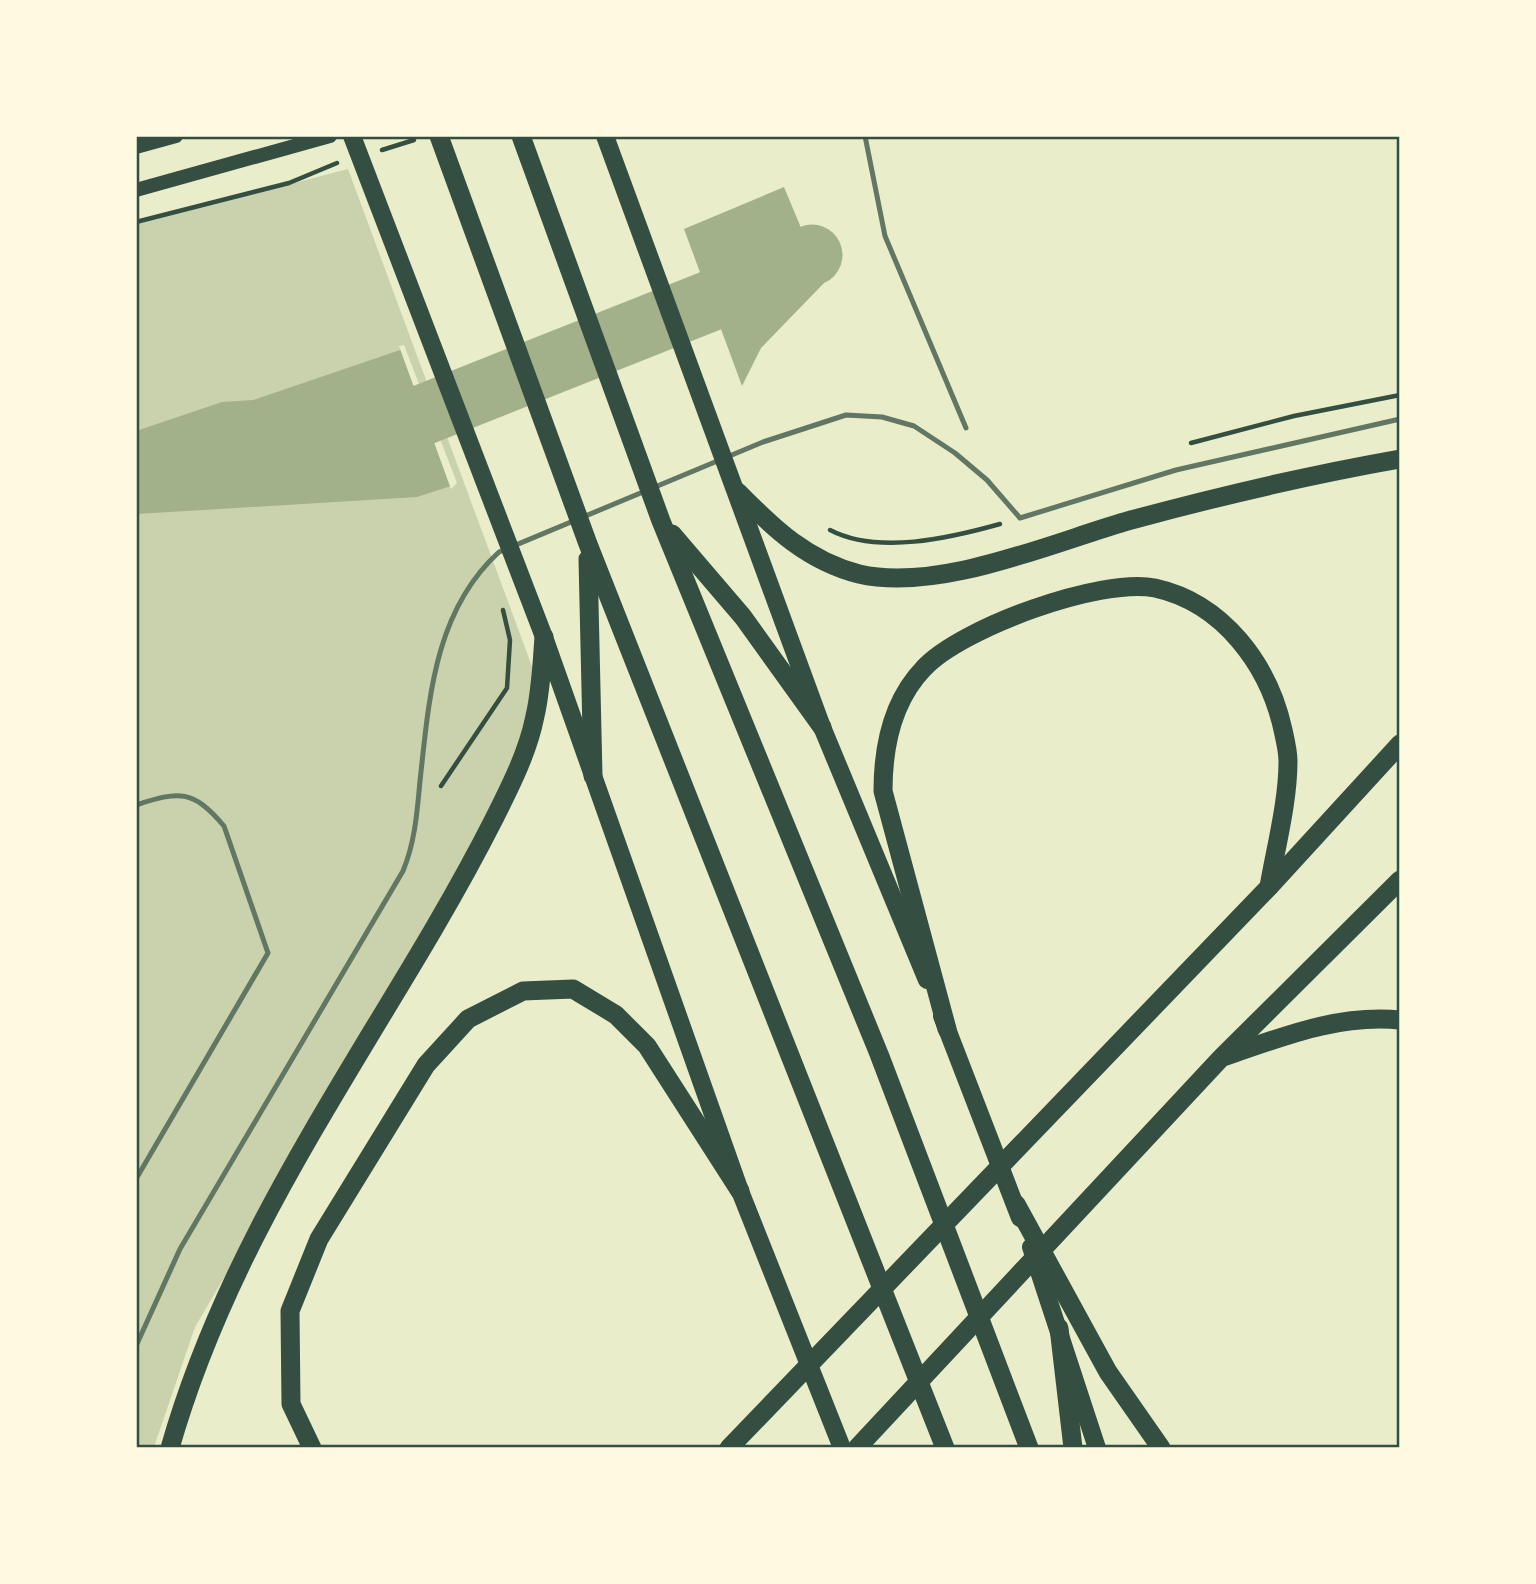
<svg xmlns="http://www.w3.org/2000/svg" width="1536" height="1584" font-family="Montserrat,sans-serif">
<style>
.green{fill:#cad2ad}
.water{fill:#a3b18a}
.pier{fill:#e9edc9}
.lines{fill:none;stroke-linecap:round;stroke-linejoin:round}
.river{stroke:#a3b18a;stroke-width:61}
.path{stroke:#344e41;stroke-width:4.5}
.service{stroke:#617663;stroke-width:5}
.secondary{stroke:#344e41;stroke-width:14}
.primary{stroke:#344e41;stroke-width:18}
.trunk{stroke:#344e41;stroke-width:19}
.neatline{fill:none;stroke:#344e41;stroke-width:2.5}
</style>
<rect width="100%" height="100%" fill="#e9edc9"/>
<!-- green -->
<polygon class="green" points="348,169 537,680 521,774 195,1327 154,1447 137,1448 137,224"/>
<!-- water -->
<g class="water">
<polygon points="784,187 824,283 761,348 742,386 684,229"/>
<polygon points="403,349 454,485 417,497 137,514 136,431 222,402 253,400"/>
</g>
<!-- pier -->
<polygon class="pier" points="404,345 457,483 451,489 399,346"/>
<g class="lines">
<!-- river -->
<polyline class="river" points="345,436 390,428 710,301 812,255"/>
<!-- path -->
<g class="path">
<polyline points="382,150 414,140"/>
<polyline points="136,222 289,183 337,163"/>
<polyline points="1191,443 1294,416 1400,395"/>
<path d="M830,530C878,555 950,538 1000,524"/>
<polyline points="441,786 507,688 510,640 503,610"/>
</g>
<!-- service -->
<g class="service">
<polyline points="865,136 885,236 966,428"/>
<path d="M136,805C179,791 193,789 224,826L268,953L136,1179"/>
<path d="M136,1346L180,1249L403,871C415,842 417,813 420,781C429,700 434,611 499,552L763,442L846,415L882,417L914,426L955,453L987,480L1020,518L1176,470L1400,419"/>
</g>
<!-- secondary -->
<g class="secondary">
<polyline points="136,147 176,136"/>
<polyline points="136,190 330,136"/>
</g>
<!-- primary -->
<g class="primary">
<polyline points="352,136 544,637 740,1191 842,1448"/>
<polyline points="605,136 822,727 927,980"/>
<polyline points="942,1016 1020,1218"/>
<polyline points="1031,1247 1097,1448"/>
</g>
<!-- trunk -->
<g class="trunk">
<polyline points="439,136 588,544 945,1448"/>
<polyline points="521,136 661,521 879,1054 1029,1448"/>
<path d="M738,492C774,529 808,561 859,574C939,593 1053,542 1131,520C1220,496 1309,475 1400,459"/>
<polyline points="672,534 743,617 822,727"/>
<polyline points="588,559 593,776"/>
<path d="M947,1029L883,791C883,747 892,701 924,668C961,628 1101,577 1155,588C1223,603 1269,665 1283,730C1285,739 1288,751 1288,761C1288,802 1276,846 1269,887"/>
<path d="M1226,1056C1282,1037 1338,1014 1400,1020"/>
<polyline points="1016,1204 1108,1372 1161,1448"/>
<polyline points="1059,1328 1073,1448"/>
<path d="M170,1448C214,1294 291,1166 373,1030C415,961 457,892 494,819C510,787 528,752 535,716C541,691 542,663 544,637"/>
<polyline points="312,1448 291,1404 290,1311 319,1239 426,1065 468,1019 523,991 573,989 616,1015 647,1046 740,1191"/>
<polyline points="729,1448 1269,887 1400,744"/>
<polyline points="857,1448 1221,1058 1400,880"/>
</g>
</g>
<!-- border -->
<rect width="1536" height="1584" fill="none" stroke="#fefae0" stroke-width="276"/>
<rect x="138" y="138" width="1260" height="1308" class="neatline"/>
</svg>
